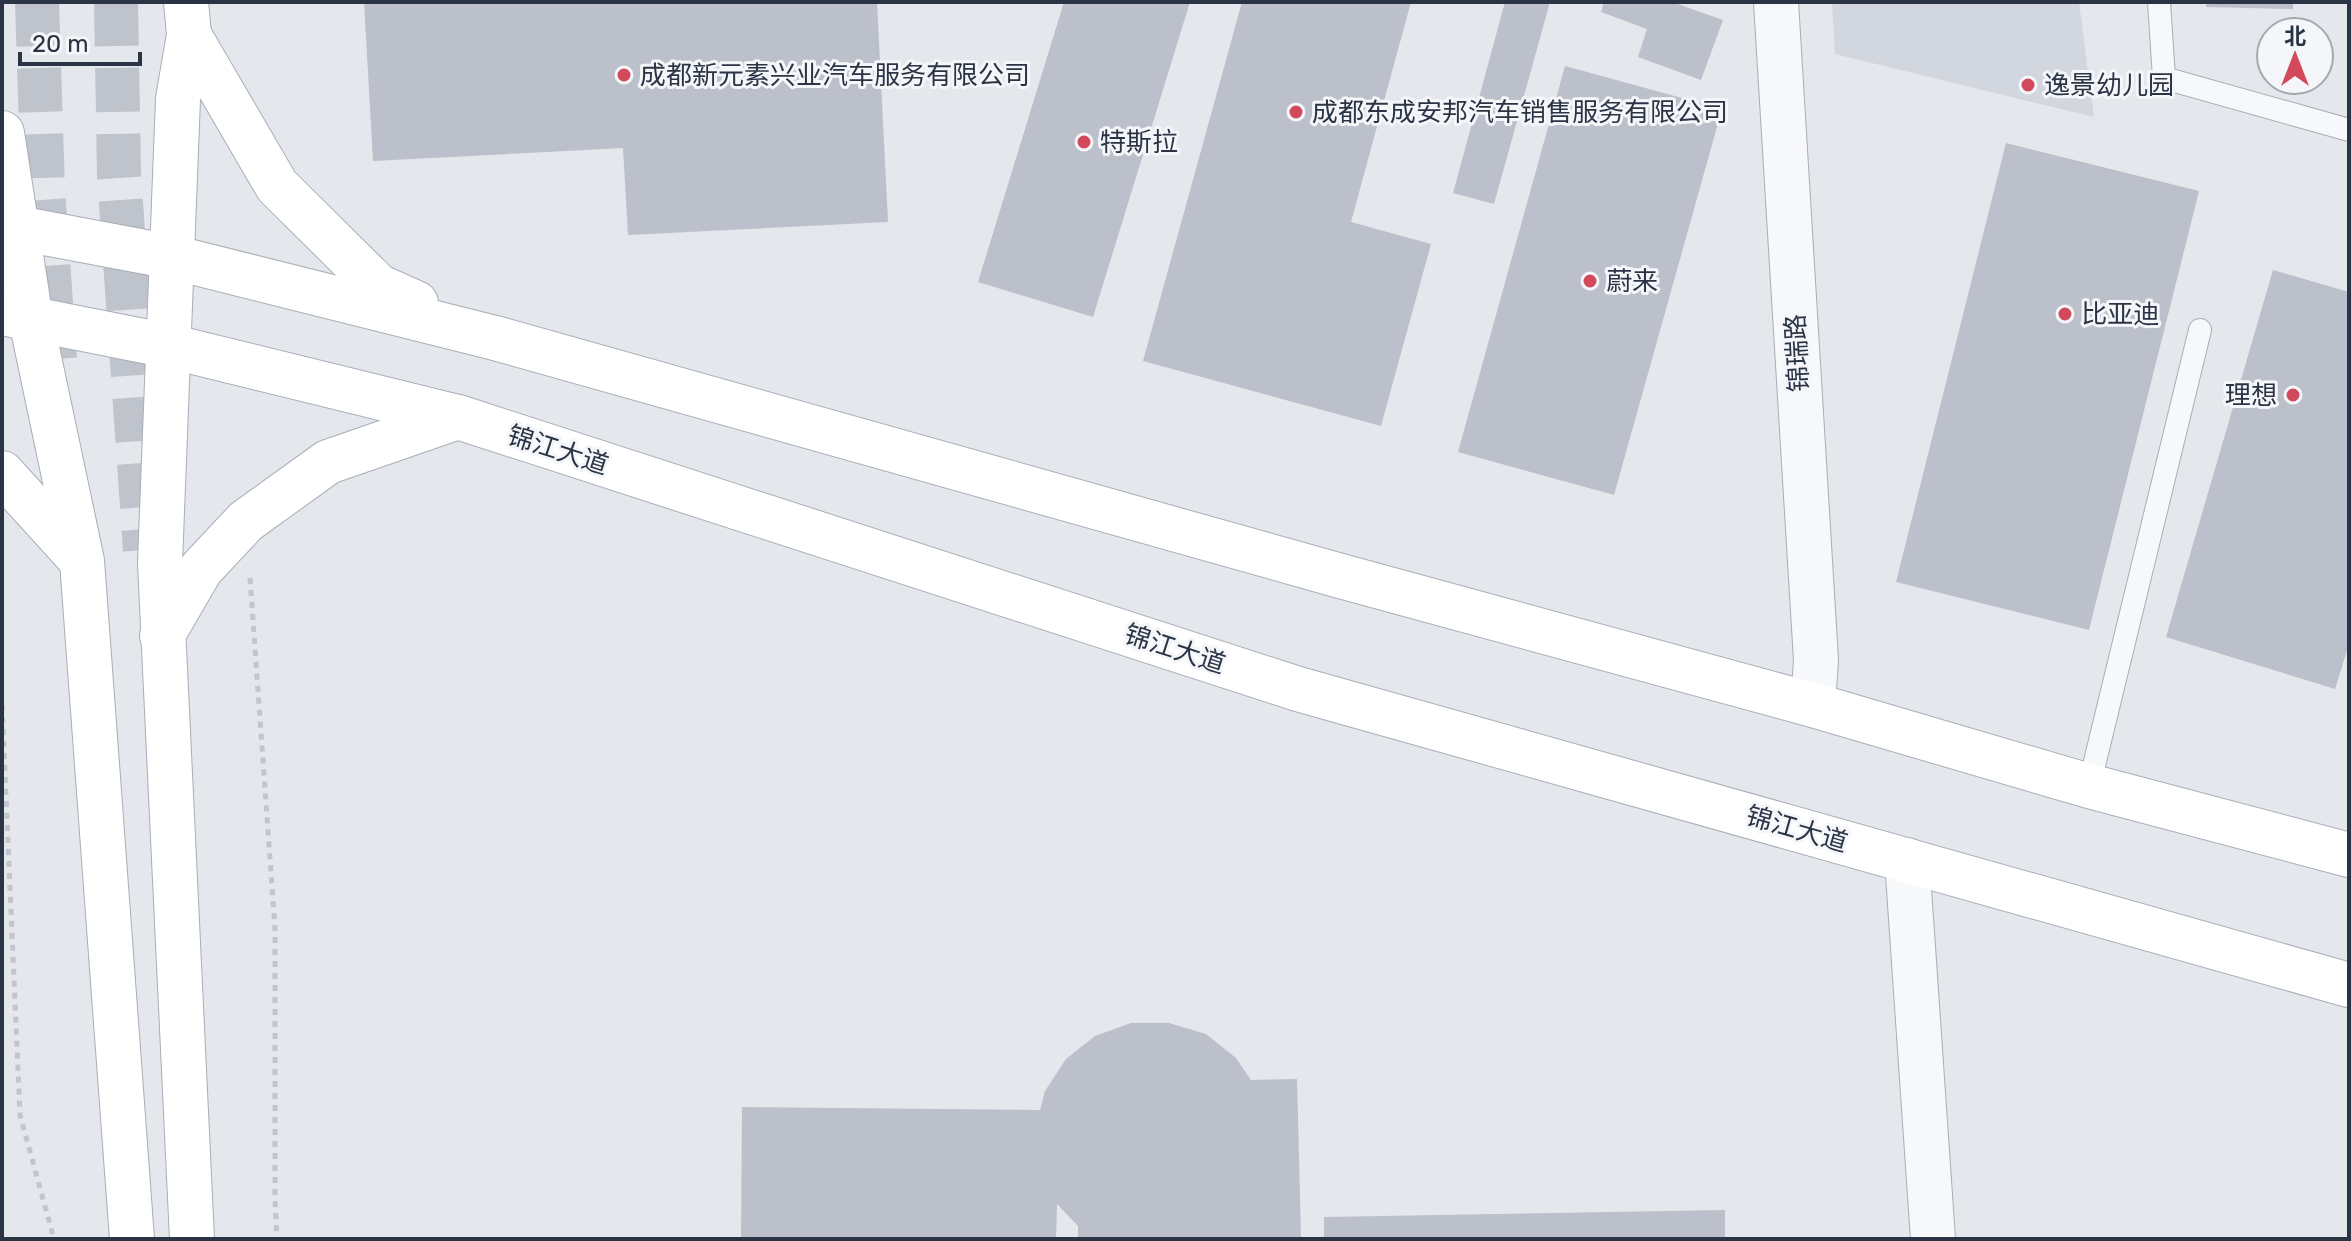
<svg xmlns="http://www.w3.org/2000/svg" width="2351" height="1241" font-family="Rubik,'Noto Sans SC',sans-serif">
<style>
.built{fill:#d2d6de}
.building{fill:#bbc0ca}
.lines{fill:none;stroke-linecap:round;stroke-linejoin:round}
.trunk-tunnel{stroke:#bfc3cb;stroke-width:44;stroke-dasharray:44 22;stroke-linecap:butt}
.service-casing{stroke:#a9aeb7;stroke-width:24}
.tertiary-casing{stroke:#a9aeb7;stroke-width:46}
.secondary-casing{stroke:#a9aeb7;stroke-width:46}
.path{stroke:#c2c5cb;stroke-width:5;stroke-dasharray:6 6;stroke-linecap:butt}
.service{stroke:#f7f8fa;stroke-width:22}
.tertiary{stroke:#f7f8fa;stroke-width:44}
.secondary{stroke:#fff;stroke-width:44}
.poi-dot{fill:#d1495b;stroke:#f4f6f9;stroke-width:3}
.labels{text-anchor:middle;stroke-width:6;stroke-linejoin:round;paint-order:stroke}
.poi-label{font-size:26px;fill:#2b3445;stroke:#f4f6f9;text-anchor:start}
.street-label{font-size:26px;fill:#2b3445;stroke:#f4f6f9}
</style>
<rect width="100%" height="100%" fill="#e4e7ec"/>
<!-- built -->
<polygon class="built" points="1832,2 2079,2 2094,117 1835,54"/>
<!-- building -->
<g class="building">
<polygon points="364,2 877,2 888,222 628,235 623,148 373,161"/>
<polygon points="1064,2 1190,2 1093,317 978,282"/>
<polygon points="1242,2 1411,2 1351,222 1431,244 1381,426 1143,361"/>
<polygon points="1505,2 1550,2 1494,204 1453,193"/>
<polygon points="1604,2 1672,2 1723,20 1701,80 1638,57 1647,29 1601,12"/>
<polygon points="2206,2 2293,2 2293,9 2206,7"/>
<polygon points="1565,66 1722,109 1614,495 1458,452"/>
<polygon points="2006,143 2199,191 2089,630 1896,582"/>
<polygon points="2273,270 2349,292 2349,644 2335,689 2166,637"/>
<polygon points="1131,1023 1169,1023 1206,1034 1236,1058 1251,1080 1297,1079 1301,1239 1078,1239 1078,1226 1057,1204 1056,1239 741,1239 742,1107 1040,1110 1045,1091 1066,1059 1095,1036"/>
<polygon points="1725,1210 1725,1239 1324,1239 1324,1217"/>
</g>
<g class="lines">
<!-- trunk-tunnel -->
<g class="trunk-tunnel">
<polyline points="37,2 43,190 55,359"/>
<polyline points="116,2 119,174 145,550"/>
</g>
<defs>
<g id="service">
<polyline points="2159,2 2164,78 2349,130"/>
<polyline points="2089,786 2200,330"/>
</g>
<g id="tertiary">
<polyline points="1776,2 1816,660 1813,705"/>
<polyline points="1907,860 1933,1239"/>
</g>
<g id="secondary">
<polyline points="186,2 189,35 178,99 160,563 192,1239"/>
<polyline points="189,35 277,186 378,286 416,303"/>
<polyline points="2,133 31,320 82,561 132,1239"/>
<polyline points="2,225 172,257 495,338 1337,575 1813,705 2089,786 2349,855"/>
<polyline points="2,313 169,346 458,417 1298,689 2349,985"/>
<polyline points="2,473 81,560"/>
<polyline points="162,636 201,569 246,521 328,462 458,417"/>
</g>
</defs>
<!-- service casing -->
<use href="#service" class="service-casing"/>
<!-- tertiary casing -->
<use href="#tertiary" class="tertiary-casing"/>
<!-- secondary casing -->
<use href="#secondary" class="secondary-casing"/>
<!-- path -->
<g class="path">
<polyline points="250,578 275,929 275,1200 277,1239"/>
<polyline points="2,705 20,1115 54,1239"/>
</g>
<!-- service -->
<use href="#service" class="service"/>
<!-- tertiary -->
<use href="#tertiary" class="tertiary"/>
<!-- secondary -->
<use href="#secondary" class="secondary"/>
</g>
<!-- markers -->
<g class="poi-dot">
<circle cx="624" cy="75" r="8"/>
<circle cx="2028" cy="85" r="8"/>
<circle cx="1296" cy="112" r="8"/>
<circle cx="1084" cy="142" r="8"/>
<circle cx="1590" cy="281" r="8"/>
<circle cx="2065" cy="314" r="8"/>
<circle cx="2293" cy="395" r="8"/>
</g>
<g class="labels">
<!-- poi labels -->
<g class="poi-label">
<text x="640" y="84">成都新元素兴业汽车服务有限公司</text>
<text x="2044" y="94">逸景幼儿园</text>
<text x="1312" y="121">成都东成安邦汽车销售服务有限公司</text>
<text x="1100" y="151">特斯拉</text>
<text x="1606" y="290">蔚来</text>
<text x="2081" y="323">比亚迪</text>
<text x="2277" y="404" text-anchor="end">理想</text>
</g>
<!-- street labels -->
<g class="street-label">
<text transform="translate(1797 353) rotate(-93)" y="9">锦瑞路</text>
<text transform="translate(558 450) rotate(18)" y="9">锦江大道</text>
<text transform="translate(1175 649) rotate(18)" y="9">锦江大道</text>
<text transform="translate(1797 829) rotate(16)" y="9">锦江大道</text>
</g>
</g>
<!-- border -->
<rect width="2351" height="1241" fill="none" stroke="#2b3445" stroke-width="8"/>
<!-- north arrow -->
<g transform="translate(2295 56)"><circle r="38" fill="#f4f6f9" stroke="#a4a8b1" stroke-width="2"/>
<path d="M0-6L14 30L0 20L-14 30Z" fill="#d1495b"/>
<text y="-12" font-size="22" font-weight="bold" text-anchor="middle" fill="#2b3445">北</text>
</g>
<!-- scale -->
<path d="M20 52v12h120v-12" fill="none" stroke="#2b3445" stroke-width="4"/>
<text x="32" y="52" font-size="24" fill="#2b3445" stroke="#f4f6f9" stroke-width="6" paint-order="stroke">20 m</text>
</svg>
